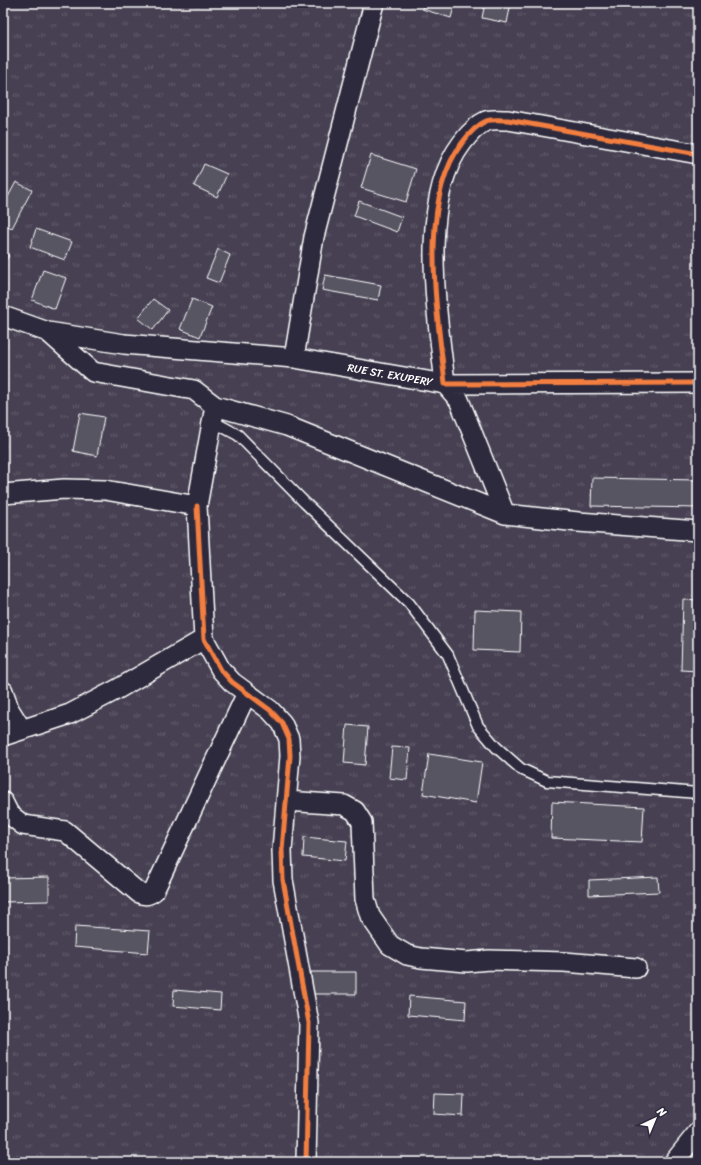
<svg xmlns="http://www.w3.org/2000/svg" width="701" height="1165" font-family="Sriracha,sans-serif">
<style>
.grass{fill:url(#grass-tufts);stroke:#a2a0a8}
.building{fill:#595564;stroke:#fff}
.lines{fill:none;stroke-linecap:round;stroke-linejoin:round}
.service-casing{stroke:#fff;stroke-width:13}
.minor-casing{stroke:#fff;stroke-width:22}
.service{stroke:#2f2a3d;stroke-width:10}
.minor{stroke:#2f2a3d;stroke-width:19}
.cycleway-casing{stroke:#2f2a3d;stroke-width:8}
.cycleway{stroke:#f27e40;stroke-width:5}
.labels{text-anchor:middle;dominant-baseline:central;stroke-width:3;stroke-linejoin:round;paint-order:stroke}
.street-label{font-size:11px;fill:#fff;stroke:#2f2a3d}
</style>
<defs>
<pattern id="grass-tufts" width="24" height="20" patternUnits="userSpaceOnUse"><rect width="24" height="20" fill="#464152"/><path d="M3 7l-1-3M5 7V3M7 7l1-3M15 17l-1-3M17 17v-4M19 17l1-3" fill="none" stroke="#625e6c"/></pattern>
</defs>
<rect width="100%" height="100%" fill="#2f2a3d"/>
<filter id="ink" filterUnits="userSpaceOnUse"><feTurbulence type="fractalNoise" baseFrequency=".025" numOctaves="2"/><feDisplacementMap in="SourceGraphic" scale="8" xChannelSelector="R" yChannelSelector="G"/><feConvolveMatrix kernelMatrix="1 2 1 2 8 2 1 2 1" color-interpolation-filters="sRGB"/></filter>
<g filter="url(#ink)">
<path class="grass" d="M3,3H698V1162H3Z"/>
<path class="building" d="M424,3H455L451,18L422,9Z
M485,3H511L507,23L482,18Z
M371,155L416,169L406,202L361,188Z
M204,164L227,174L217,197L194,186Z
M16,182L32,190L12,228L3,224V206Z
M359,201L402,217L397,232L354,216Z
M36,229L72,242L65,260L30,247Z
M218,249L230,255L219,283L206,278Z
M3,251L9,256L3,263Z
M43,270L66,278L55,309L32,300Z
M325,275L381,285L378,300L322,290Z
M153,299L168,310L153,330L138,318Z
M192,299L212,307L200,337L180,329Z
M80,413L104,417L97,456L73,451Z
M592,478L698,480V508L591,506Z
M683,599L698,600V671L681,670Z
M475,610L521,612L520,652L474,650Z
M347,725L368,727L365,765L344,763Z
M392,747L410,748L407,780L389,778Z
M429,754L482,762L476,803L423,794Z
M552,802L644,807L642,842L551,838Z
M304,837L347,841L345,861L303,857Z
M49,877V901L3,902V878Z
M658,877L659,892L589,895V880Z
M75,926L150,931L148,953L74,947Z
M311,972H356V994H311Z
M174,990L221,994L220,1010L173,1006Z
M409,996L466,1001L465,1020L408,1015Z
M435,1093L464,1094L463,1116L434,1114Z"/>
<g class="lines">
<defs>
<path id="service" d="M212,421L238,435L304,502L409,603L448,655L478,726L496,747L521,769L547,781L698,793"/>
<path id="minor" d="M698,154L508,120C502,120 492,119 486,121C477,125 468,135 462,143C417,202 438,315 445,384L698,383
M3,316L48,332L124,344L294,358L445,384L459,400L505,514
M48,332L93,372L194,390L215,406L287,426L505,514L578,522L698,531
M294,358L314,237L374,3
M3,494L64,489L105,490L197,506L215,406
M197,506L204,639L221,670L232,682L270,710L282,723L289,739L290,756L282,850L283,880L309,1023L306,1162
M3,691L9,709L22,730
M3,736L70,714L116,690L204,639
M287,801L344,805L355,811L362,822L365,899L370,916L390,945L407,955L421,958L467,962L489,960L564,962L636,968
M3,802L9,814L23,825L65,831L139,893C145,896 149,895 154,891L247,693
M674,1162L698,1132"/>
</defs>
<use href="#service" class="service-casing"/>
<use href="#minor" class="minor-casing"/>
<use href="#service" class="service"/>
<use href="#minor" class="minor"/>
<defs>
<path id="cycleway" d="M698,154L508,120C502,120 492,119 486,121C477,125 468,135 462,143C417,202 438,315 445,384L698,383
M197,506L204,639L221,670L232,682L270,710L282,723L289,739L290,756L282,850L283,880L309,1023L306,1162"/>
</defs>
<use href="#cycleway" class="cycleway-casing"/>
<use href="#cycleway" class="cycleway"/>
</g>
</g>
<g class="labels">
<g class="street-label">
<text transform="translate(390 375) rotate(10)">RUE ST. EXUPERY</text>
</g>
</g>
<rect width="701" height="1165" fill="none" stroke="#2f2a3d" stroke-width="16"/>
<rect x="8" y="8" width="685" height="1149" fill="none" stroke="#fff" stroke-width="1.5" filter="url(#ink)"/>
<g transform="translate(655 1119) rotate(44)" stroke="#2f2a3d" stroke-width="3" paint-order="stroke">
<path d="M0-3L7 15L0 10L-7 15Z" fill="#ffffff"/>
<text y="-6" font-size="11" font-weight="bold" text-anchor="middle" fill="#ffffff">N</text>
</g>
</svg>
